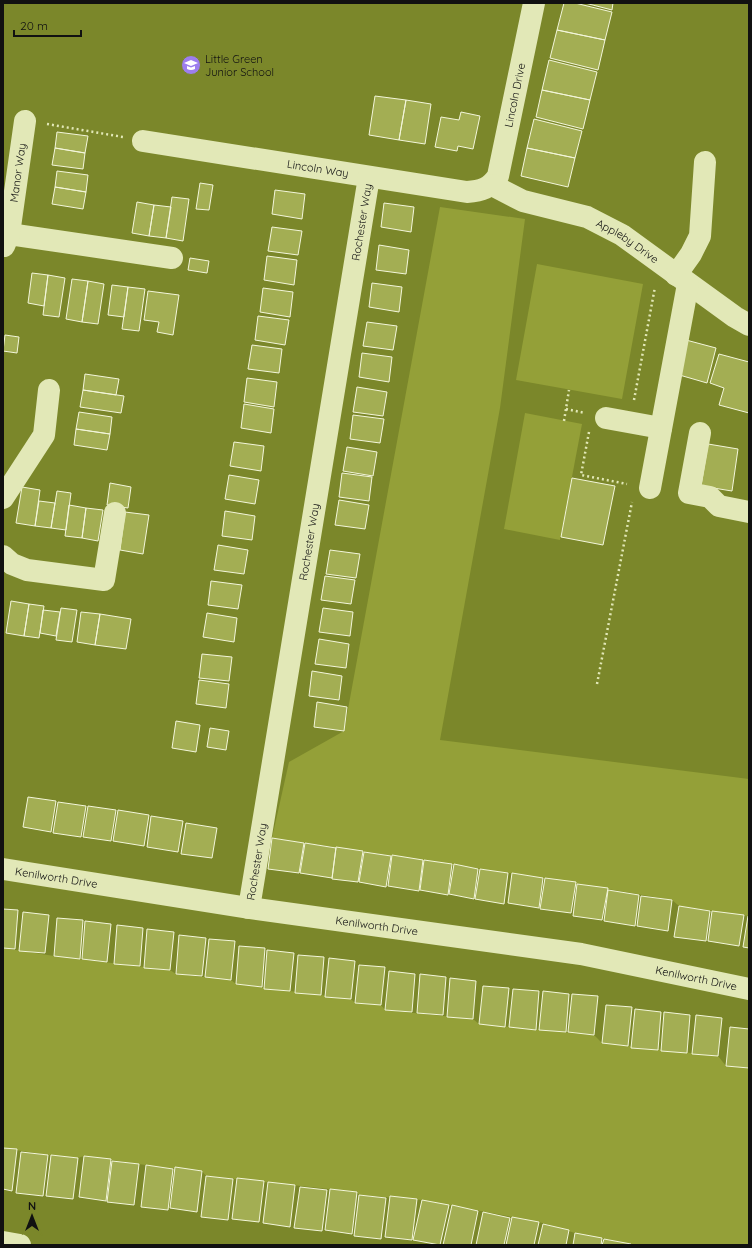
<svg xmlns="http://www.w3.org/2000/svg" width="752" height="1248" font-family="Quicksand,sans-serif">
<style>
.green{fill:#94a038}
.building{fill:#a3ae53;stroke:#f3f6da}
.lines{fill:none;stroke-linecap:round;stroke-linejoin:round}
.path{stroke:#e2e8b7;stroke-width:2.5;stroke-dasharray:2 3;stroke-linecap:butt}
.minor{stroke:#e2e8b7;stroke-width:22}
.labels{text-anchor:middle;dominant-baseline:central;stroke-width:3.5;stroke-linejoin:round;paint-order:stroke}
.poi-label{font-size:11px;fill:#111;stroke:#7b872a;text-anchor:start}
.street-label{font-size:11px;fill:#111;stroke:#7b872a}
</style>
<rect width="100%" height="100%" fill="#7b872a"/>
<path class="green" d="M440,207L525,219L500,408L440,740L749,779V916L679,906L672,900L543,878L272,838L289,762L344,731Z
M537,264L643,284L622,399L516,380Z
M525,413L582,424L560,540L504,529Z
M3,948L54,956L170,970L176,974L231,980L236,984L351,999L355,1003L381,1005L385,1010L473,1019L479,1024L594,1035L602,1043L718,1056L726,1066L749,1068V1245L631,1244L575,1233L539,1222L422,1200L359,1195L357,1192L206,1176L202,1171L175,1167L173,1169L84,1156L78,1158L48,1155L3,1148Z"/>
<path class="building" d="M564,3H575L612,12L605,40L557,30Z
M585,3H613L612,10Z
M557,30L605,40L598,70L550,58Z
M549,60L597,72L590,100L542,90Z
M542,90L590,100L583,129L536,117Z
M375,96L406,100L399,140L369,135Z
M406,100L431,104L425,144L399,140Z
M461,112L480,116L473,149L458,146L457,151L435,147L441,117L459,120Z
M534,119L582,131L575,158L527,148Z
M57,132L88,136L85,153L55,148Z
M55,148L85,153L83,169L52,165Z
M527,148L575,158L568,187L521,176Z
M57,171L88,175L86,192L55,187Z
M200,183L213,185L209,210L196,209Z
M55,187L86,192L83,209L52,204Z
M275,190L305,194L302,219L272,214Z
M172,197L189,199L183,241L166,238Z
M137,202L154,205L149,236L132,233Z
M384,203L414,207L411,232L381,227Z
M154,205L171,207L166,238L149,236Z
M272,227L302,231L298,255L268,251Z
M379,245L409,250L406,274L376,270Z
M267,256L297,260L294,285L264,280Z
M190,258L209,261L207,273L188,270Z
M32,273L48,275L44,306L28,303Z
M48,275L65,278L59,317L43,315Z
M72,279L88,281L82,322L66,319Z
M88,281L104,284L98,324L82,322Z
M372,283L402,287L399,312L369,307Z
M112,285L128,287L124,317L108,315Z
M128,287L145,289L139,331L122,329Z
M263,288L293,292L290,317L260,312Z
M148,291L179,295L173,335L157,332L159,322L144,320Z
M258,316L289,320L285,345L255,340Z
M367,322L397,326L393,350L363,346Z
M5,335L19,337L17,353L3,351Z
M686,340L716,348L707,383L676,374Z
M252,345L282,349L279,373L248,369Z
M362,353L392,357L389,382L359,377Z
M719,354L749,362V413L719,405L724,388L710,383Z
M85,374L119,379L116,395L83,390Z
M247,378L277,382L274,407L244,402Z
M357,387L387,392L383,416L353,412Z
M83,390L124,396L121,413L80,407Z
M244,404L274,409L271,433L241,428Z
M79,412L112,417L110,434L76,429Z
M353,415L384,419L380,443L350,439Z
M76,429L110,434L107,450L74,445Z
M234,442L264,446L261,471L230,466Z
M708,444L738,449L732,491L701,486Z
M347,447L377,452L373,476L343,471Z
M342,473L372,477L369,501L339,497Z
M229,475L259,480L255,504L225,499Z
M572,478L615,486L603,545L561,537Z
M110,483L131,487L128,508L107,505Z
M22,487L40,490L35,526L16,523Z
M57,491L71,493L66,530L51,528Z
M339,500L369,505L365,529L335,525Z
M39,501L55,503L51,528L35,526Z
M69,505L86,508L82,538L65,536Z
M86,508L103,510L98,541L82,538Z
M225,511L255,516L252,540L222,536Z
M125,512L149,515L143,554L120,550Z
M218,545L248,550L244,574L214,570Z
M330,550L360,554L356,578L326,574Z
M325,576L355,580L351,604L321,600Z
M211,581L242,585L238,609L208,605Z
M11,601L29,604L24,636L6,633Z
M29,604L44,606L39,638L24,636Z
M61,608L77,610L72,642L56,640Z
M323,608L353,612L350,636L319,632Z
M43,610L60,612L56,636L40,633Z
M81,612L100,614L95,645L77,642Z
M207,613L237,618L234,642L203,637Z
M100,614L131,619L126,649L95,645Z
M319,639L349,644L346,668L315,664Z
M202,654L232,657L229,681L199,678Z
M312,671L342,676L339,700L309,696Z
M199,680L229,684L226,708L196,704Z
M317,702L347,707L344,731L314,727Z
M176,721L200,725L196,752L172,748Z
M210,728L229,731L226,750L207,747Z
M28,797L56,801L51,832L23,827Z
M58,802L86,806L81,837L53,833Z
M88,806L116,810L111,841L83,837Z
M118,810L149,815L144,846L113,841Z
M151,816L183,821L178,852L147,847Z
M186,823L217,828L212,858L181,854Z
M272,838L304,843L299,873L268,869Z
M305,843L336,848L332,878L300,873Z
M336,847L363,851L358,882L332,879Z
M364,852L391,856L386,887L359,882Z
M392,855L423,860L419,891L388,886Z
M424,860L452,864L448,895L420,890Z
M454,864L478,869L474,899L449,894Z
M480,869L508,873L504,904L475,899Z
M512,873L543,878L539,908L508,903Z
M545,878L576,882L571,913L540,909Z
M577,884L608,888L602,920L573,916Z
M608,890L639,895L635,926L604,921Z
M641,896L672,900L668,931L637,926Z
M679,906L710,911L706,941L674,937Z
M3,909L18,910L15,949L3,948Z
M712,911L744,915L739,946L708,941Z
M23,912L49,915L45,953L19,951Z
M748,916H749V948L743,947Z
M57,918L83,920L80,959L54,956Z
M85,921L111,924L107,962L82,959Z
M117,925L143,928L140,966L114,964Z
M147,929L174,932L170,970L144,968Z
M179,935L206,938L202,976L176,974Z
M209,939L235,941L231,980L205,977Z
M239,946L265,948L262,987L236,984Z
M267,950L294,953L290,991L264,989Z
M298,955L324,957L321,995L295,993Z
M329,958L355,961L351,999L325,997Z
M359,965L385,967L381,1005L355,1003Z
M389,971L415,974L412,1012L385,1010Z
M420,974L446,977L443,1015L417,1013Z
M450,978L476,981L473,1019L447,1017Z
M483,986L509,988L505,1027L479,1024Z
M513,989L539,991L536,1030L509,1027Z
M543,991L569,994L566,1032L539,1030Z
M572,994L598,996L594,1035L568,1032Z
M606,1005L632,1007L628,1046L602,1043Z
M635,1009L661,1012L658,1050L631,1048Z
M664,1012L690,1015L687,1053L661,1051Z
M696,1015L722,1018L718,1056L692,1054Z
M730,1027L749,1029V1068L726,1066Z
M3,1148L17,1149L12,1191L3,1189Z
M21,1152L48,1155L43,1196L16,1193Z
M51,1155L78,1158L73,1199L46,1196Z
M84,1156L111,1159L106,1201L79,1197Z
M112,1161L139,1164L134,1205L107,1202Z
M146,1165L173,1169L168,1210L141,1207Z
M175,1167L202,1171L197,1212L170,1208Z
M206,1176L233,1179L228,1220L201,1217Z
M237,1178L264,1181L259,1222L232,1219Z
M268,1182L295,1185L290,1227L263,1223Z
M300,1187L327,1190L322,1231L294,1228Z
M330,1189L357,1192L352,1234L325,1230Z
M359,1195L386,1198L381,1239L354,1236Z
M390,1196L417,1199L412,1240L385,1237Z
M422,1200L449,1205L440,1245L413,1240Z
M452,1205L478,1211L471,1245H443Z
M483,1212L510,1218L504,1245H476Z
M512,1217L539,1222L534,1245H506Z
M543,1224L569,1230L566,1245H538Z
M575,1233L602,1238L601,1245H573Z
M604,1239L631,1244L630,1245H602Z"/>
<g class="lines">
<path class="path" d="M47,124L123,137
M634,400L655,287
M566,409L585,413
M564,421L569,390
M589,432L581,475L627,484
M597,684L632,502"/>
<g class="minor">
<path id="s1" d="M143,141L467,192C482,191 490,188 498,176L534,3"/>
<path id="s2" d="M492,185L523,201L587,217L622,235L735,317L749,325"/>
<path d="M9,234L172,258"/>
<path id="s3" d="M4,246L9,234L25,121"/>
<path d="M676,275L691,254L700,236L705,162"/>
<path d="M606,418L661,428"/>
<path d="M700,433L689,493L710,497L719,506L749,512"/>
<path d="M650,488L688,284"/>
<path d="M3,498L44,435L49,390"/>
<path d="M3,556L12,564L27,570L104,580L115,513"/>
<path id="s4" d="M3,869L249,908L581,954L749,989"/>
<path id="s5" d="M249,908L369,177"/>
<path d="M3,1242L20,1245"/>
</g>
</g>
<defs>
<symbol id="school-disc" viewBox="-11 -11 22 22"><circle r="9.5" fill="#9d7eee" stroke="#7b872a"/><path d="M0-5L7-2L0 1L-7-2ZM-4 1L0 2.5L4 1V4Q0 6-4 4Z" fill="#fff"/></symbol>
</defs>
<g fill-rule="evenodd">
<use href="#school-disc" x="180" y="54" width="22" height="22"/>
</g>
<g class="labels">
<g class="poi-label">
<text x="205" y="59">Little Green<tspan x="205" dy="13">Junior School</tspan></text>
</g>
<g class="street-label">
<text stroke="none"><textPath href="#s1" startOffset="447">Lincoln Drive</textPath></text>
<text stroke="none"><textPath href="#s1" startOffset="177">Lincoln Way</textPath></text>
<text stroke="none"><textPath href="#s3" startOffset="75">Manor Way</textPath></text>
<text stroke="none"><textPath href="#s5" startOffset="695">Rochester Way</textPath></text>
<text stroke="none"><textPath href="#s2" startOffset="148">Appleby Drive</textPath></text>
<text stroke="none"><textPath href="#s5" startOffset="371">Rochester Way</textPath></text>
<text stroke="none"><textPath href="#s5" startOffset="47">Rochester Way</textPath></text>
<text stroke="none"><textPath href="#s4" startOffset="54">Kenilworth Drive</textPath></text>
<text stroke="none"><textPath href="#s4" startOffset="378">Kenilworth Drive</textPath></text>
<text stroke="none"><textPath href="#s4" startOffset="702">Kenilworth Drive</textPath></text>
</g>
</g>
<rect width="752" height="1248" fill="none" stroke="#111111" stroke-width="8"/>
<g transform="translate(32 1216)" stroke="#7b872a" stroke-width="3" paint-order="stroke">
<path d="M0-3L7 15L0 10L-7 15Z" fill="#111111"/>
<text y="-6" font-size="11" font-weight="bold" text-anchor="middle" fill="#111111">N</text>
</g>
<path d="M14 30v6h67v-6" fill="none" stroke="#111111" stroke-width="2"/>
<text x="20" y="30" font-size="12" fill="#111111" stroke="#7b872a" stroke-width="3" paint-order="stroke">20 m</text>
</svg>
